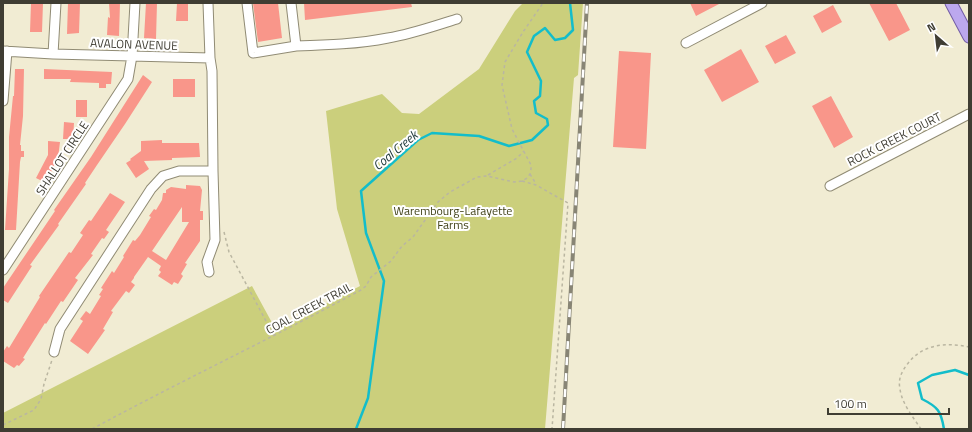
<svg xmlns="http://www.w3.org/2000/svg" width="972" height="432" font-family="'Titillium Web',sans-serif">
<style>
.green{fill:#cbcf7c}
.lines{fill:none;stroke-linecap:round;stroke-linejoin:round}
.stream{stroke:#13bdca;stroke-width:2.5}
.building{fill:#f9968a;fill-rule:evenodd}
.minor-casing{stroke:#908b74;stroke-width:11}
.major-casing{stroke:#735da5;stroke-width:13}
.path{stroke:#bab6a1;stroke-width:1.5;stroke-dasharray:3 3;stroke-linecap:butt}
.minor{stroke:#fff;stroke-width:9}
.major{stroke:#bca8ee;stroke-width:11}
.rail-casing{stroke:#888575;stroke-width:4}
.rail{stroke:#fff;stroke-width:2.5;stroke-dasharray:8;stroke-linecap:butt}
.labels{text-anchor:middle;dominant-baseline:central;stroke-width:4;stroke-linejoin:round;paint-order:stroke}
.street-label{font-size:12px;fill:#3f3d33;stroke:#fff}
.park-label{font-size:12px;fill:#414219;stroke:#fff}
.water-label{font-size:13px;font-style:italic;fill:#20393b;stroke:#fff}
</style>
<rect width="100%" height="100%" fill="#f1ecd3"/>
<path class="green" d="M523,3H583L578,75L574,78L545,429H3V413L252,286L276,330L360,286L337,209L326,111L382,94L402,113L419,114L479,69L515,11Z"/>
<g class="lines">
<path class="stream" d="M356,429L368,398L384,281L366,233L361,191L418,140L432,133L479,136L509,146L532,140L548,125L547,119L536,113L534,101L540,96L541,81L527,52L534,36L545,28L555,40L565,38L573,30L570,3
M944,429C941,411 938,407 922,399L918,383L932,375L955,370L969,375"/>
</g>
<path class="building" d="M31,3H43L42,32H30Z
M68,3H80L79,33L67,34Z
M109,3H120L119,36L107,35L108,17L110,18Z
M146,3H157L156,39L144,38Z
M177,3H188V21H176Z
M253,3H278L282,38L258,42Z
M304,3H411L412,7L305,20Z
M690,3H721L696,16Z
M869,3H896L910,30L889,41Z
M833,5L842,22L822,33L813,16Z
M786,35L796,53L775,64L765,46Z
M741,49L759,82L722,102L704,70Z
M619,51L651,53L646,149L613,147Z
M15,69H24L23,116L20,145H21V151H24V157H21L20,162L16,230H5L9,169V137L13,96H14Z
M44,69L112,72L111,84H106V88H99V83L70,82L71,79H44Z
M143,75L152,82L125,124L97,165L85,183L86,184L58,224L59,225L30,265L32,266L8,303L3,300V288L55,211L54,210L91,157Z
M173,79H195V97H173Z
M831,96L853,137L834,148L812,106Z
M76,100H87V117H76Z
M64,122L74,123L73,139H63Z
M162,140V143H199L200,157L172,158V160L144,161L149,169L136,178L126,163L131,160L130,159L141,151V141Z
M48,141L60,142L58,158L46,183L36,178L48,155Z
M186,185L200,186L202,190L200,211H203V220H200V241L185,263L187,264L181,274L183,276L178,284L174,282L172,285L158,276L161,272L159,270L161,266L148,257L134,277V278L131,282L135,285L129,293L126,291L111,311L113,312L103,329L105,330L88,354L70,341L83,321L80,319L86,311L90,314L101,296L99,295L103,289L101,288L112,271L114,273L124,257L123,256L133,240L135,241L140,235L151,217L149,216L154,209L156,210L162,200L163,193H166V190L171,187L186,189ZM182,207V222H189L166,260L152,251Z
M110,193L125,202L106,230L109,232L104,239L102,238L91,254L93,255L75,278L78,280L63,302L61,301L46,324L45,323L23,358L25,359L19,366L17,365L14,368L3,361V352L7,346L9,348L40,297L39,296L69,252L71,253L83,235L80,233L89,220L91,221Z"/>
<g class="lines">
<defs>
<path id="minor" d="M247,3L253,53L296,46L291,3
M686,43L762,3
M296,46C327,45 358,44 388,38C412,34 434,26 457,19
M3,51L53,54L210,58L208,3
M53,54L56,3
M3,101L7,51
M830,186L969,114
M3,270L128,79L132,56L135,3
M209,272L207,262L215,240L213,171L212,71L210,58
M54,352L60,329L151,189L163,176L179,171H213"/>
<path id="major" d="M951,3L969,37"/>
</defs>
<use href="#minor" class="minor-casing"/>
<use href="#major" class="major-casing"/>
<path class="path" d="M530,174L536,184
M488,175L517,158L524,151
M522,181L536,185L568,203L552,429
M224,232L229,252L274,336
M3,425L34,410L41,399L44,384L52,360
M92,429C181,381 272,338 361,290L366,286L371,277L391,261L402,246L413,237L438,202L450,192L477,177L487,176L514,182L522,181L527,178L530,174L531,169V165L512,129L502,85L505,62L523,32L543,3
M921,429C913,417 902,404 900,389C898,380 901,373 906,366C921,344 945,342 969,347"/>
<use href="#minor" class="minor"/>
<use href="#major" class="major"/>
<defs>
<path id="rail" d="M563,429L587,3"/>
</defs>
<use href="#rail" class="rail-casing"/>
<use href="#rail" class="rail"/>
</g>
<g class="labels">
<g class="street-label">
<text transform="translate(134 44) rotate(2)">AVALON AVENUE</text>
<text transform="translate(894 139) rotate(-27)">ROCK CREEK COURT</text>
<text transform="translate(62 158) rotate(-57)">SHALLOT CIRCLE</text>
<text transform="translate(309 308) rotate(-28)">COAL CREEK TRAIL</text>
</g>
<g class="park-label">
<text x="453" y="210">Warembourg-Lafayette<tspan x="453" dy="14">Farms</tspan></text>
</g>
<g class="water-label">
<text transform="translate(395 150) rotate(-40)">Coal Creek</text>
</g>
</g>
<rect width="972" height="432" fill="none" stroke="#3f3d33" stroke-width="8"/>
<g transform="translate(936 36) rotate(332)" stroke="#ffffff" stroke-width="3" paint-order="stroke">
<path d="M0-3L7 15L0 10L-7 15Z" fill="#3f3d33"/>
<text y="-6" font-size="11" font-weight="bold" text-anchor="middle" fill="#3f3d33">N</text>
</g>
<path d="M828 408v6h121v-6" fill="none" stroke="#3f3d33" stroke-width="2"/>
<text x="834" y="408" font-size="12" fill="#3f3d33" stroke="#ffffff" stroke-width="3" paint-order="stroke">100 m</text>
</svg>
